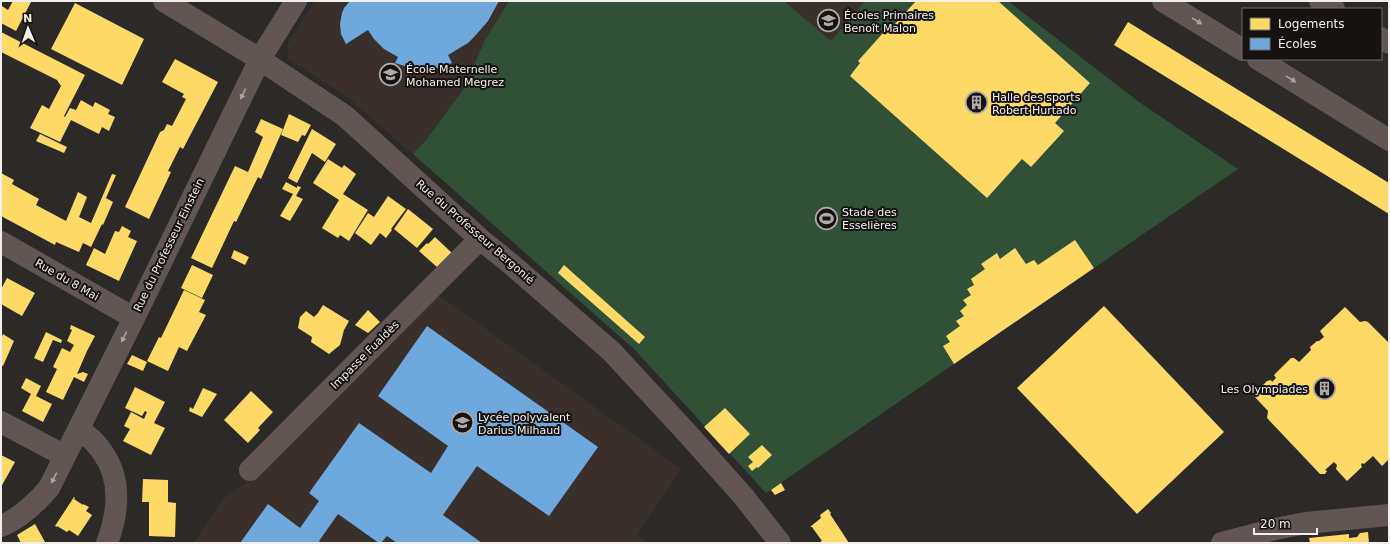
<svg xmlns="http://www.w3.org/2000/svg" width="1390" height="544" font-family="'DejaVu Sans',sans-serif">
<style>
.built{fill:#3a302b}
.pitch{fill:#305137}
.homes{fill:#ffd966}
.schools{fill:#6fa8dc}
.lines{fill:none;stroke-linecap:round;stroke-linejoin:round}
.minor{stroke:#615653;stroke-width:22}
.oneway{fill:#aaa2a0}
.labels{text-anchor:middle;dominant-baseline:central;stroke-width:4;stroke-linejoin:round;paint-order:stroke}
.poi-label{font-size:11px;fill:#f3efed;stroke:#151211;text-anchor:start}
.street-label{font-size:11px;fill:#f3efed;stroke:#151211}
</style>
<rect width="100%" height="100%" fill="#2c2a28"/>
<path class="built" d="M315,1H509L485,40L463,90L426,140L413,154L346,96L288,59L287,45Z
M784,1H865L831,41Z
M437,294L681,469L637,534L649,543H194L223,499L253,478Z"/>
<path class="pitch" d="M509,1H784L831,41L865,1H1008L1139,102L1238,169L766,493L634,349L413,154L426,140L463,90L485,40Z"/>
<path class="homes" d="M13,1L31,2L16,31L1,23L2,6L8,10Z
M916,1H998L1090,83L1055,123L1064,131L1031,167L1022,159L987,198L850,76L860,63L858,61L883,33L885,35Z
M75,3L144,39L122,85L51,49Z
M1128,22L1389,183V214L1114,45Z
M1,32L85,75L64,116L65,117L70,108L76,110L81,100L93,107L95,102L110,110L108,114L115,117L109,131L102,127L99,134L71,120L60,142L30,128L42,105L49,109L61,86L57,80L1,52Z
M175,59L218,82L183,149L180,147L168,171L171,172L149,219L125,207L160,132L164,130L167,124L172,126L186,99L182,97L184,94L162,82Z
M289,114L311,125L305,136L302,135L298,142L281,135Z
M261,119L283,129L261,179L258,177L236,222L234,221L212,268L191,258L235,166L248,172L263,137L255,132Z
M312,129L336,144L325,162L312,153L297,183L288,178Z
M40,134L67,147L64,153L36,141Z
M328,159L342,168L344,165L356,174L343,194L368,210L349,241L340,235L338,238L322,228L339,200L313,183Z
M1,173L14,180L12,184L39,199L36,205L66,221L78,192L87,197L79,217L91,223L112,174L116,175L106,198L113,202L103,225L102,224L91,247L83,243L79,252L56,242L55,245L1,216Z
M286,182L297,188V186L301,187L296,196L303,199L290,221L280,216L293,194L282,189Z
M388,196L406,209L391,229L392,230L386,238L380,233L371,245L355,233L368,213L374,217Z
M408,209L433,229L417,248L394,229Z
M122,226L131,231L128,237L137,241L119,281L86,265L94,248L105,254L115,231L119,232Z
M435,237L452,253L438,268L419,251L427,243L428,244Z
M1075,240L1094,268L954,364L943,346L950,342L946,336L960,326L956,321L964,316L960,311L967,305L963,300L971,295L967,289L974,285L971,279L985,269L981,264L997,253L1000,259L1015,248L1026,264L1034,260L1038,265Z
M234,250L249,257L245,265L231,258Z
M192,265L213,275L202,298L181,288Z
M564,265L645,337L639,344L558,273Z
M7,278L35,293L22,316L1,304V289Z
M184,290L205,300L199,312L206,315L187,351L179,347L168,371L147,361L159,337L161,338Z
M323,305L349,321L344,330L340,345L329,354L311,342L312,337L298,328L300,317L306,311L314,317L318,313Z
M1104,306L1224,432L1137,514L1017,388Z
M1345,307L1360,322L1365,321L1368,322L1389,343V459L1382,466L1373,456L1364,464L1362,463L1361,465L1362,467L1347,481L1336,469L1337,465L1334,462L1325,470L1327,471L1325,474H1320L1267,418L1268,411L1253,395L1267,381L1271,380L1272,382L1276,378L1274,375L1291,358H1294L1299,362L1311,350L1310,347L1317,341H1319L1324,337L1320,331Z
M368,310L380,322L368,333L355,325Z
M71,325L95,336L87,351L77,374L83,372L88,374L84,382L74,377L63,400L46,392L57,369L53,367L62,348L70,352L74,345L67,341L72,330L70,329Z
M46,332L62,340L61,343L53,340L43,362L34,358Z
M3,334L14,341L3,366L1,365V339Z
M132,355L147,362L143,371L127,364Z
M26,378L41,386L36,396L52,404L43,422L22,411L31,394L21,388Z
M135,387L165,402L154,423L165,428L151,455L123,441L130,429L124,426L131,412L144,419L147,412L145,411L142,416L125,408Z
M203,388L217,394L202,417L189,411L190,407L193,409Z
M251,391L273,412L258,428L260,430L248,443L224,420Z
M725,408L750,434L729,454L704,427Z
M762,445L772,455L758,468L757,467L752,471L748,466L753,462L748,457Z
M1,455L15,462L1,487Z
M143,479L168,480V502L176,503L175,537L149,536V502H142Z
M781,483L785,490L775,495L771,490Z
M74,497L75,498L74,499L83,505V504L89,507L86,511L92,515L78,536L69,530L67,532L57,526V527L55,526Z
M828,509L831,513L830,514L849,543H818L822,541L812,527H810L821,518L820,515Z
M35,524L45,542L43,543H21L17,535Z
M1368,532L1369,543H1310L1309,538L1349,534V538L1357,537L1360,533Z"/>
<path class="schools" d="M350,1H499L488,21L475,36L468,43L448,55L452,63L435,69L417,70L395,63L398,57L384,49L374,39L368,30L346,44L341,34L340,24L342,13L344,8Z
M427,326L598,447L549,516L477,466L443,515L482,543H397L387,536L381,543H379L338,514L319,541L321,543H240L268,504L300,528L319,501L309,493L359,423L431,473L448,446L378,396Z"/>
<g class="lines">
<path class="minor" d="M164,1L253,55L345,116L480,239L511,264L611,351L687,433L744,497L780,543
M1163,1L1243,50
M1320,1L1334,9
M1381,38L1389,43
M1258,59L1389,140
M1,242L134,318
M1,422L65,456
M78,430C90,436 96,443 103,453C122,480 118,514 107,543
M250,470L480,239
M1,526C19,519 36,503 49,488L134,318L260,59L296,1
M1222,543L1275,529L1306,523L1389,515"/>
</g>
<defs><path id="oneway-solid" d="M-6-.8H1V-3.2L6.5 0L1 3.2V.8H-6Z"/></defs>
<g class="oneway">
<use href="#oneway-solid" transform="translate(1197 21) rotate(32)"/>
<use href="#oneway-solid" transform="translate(1291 79) rotate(32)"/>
<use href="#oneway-solid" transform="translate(243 94) rotate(116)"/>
<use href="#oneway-solid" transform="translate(124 337) rotate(116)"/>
<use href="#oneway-solid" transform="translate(54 478) rotate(117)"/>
</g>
<defs>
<symbol id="school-ring" viewBox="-11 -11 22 22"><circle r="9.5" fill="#151211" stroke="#adaaa8" stroke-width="1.5"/><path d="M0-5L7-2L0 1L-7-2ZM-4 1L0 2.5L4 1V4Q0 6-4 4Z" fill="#adaaa8"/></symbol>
<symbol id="building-ring" viewBox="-11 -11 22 22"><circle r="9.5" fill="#151211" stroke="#adaaa8" stroke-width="1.5"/><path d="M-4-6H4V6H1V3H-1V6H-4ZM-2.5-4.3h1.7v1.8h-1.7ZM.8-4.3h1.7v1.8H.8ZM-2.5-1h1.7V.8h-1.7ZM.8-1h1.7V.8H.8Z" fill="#adaaa8"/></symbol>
<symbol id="stadium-ring" viewBox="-11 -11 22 22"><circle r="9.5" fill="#151211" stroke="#adaaa8" stroke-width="1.5"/><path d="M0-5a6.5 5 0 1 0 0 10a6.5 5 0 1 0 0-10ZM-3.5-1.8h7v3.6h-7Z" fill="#adaaa8"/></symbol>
</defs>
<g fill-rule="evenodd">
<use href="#school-ring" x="816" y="8" width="25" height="25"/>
<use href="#school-ring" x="378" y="62" width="25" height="25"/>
<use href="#building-ring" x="964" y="90" width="25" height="25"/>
<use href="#stadium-ring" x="814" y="206" width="25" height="25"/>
<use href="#building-ring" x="1312" y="376" width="25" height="25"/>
<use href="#school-ring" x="450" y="410" width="25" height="25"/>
</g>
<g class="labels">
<g class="poi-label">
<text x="844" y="15">Écoles Primaires<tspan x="844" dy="13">Benoît Malon</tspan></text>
<text x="406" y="69">École Maternelle<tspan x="406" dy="13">Mohamed Megrez</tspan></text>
<text x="992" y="97">Halle des sports<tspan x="992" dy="13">Robert Hurtado</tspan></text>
<text x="842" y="212">Stade des<tspan x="842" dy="13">Esselières</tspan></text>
<text x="1308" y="389" text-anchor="end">Les Olympiades</text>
<text x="478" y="417">Lycée polyvalent<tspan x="478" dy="13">Darius Milhaud</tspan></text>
</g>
<g class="street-label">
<text transform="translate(475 232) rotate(41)">Rue du Professeur Bergonié</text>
<text transform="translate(169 245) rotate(-64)">Rue du Professeur Einstein</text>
<text transform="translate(67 280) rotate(30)">Rue du 8 Mai</text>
<text transform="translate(365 355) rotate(-45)">Impasse Fualdès</text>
</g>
</g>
<rect width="1390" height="544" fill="none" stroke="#f3efed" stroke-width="4"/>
<rect x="1242" y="8" width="140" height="52" fill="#151211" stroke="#6e6a69"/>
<rect x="1250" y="18" width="20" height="12" fill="#ffd966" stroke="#6e6a69"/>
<text x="1278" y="28" font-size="12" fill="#f3efed">Logements</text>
<rect x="1250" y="38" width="20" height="12" fill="#6fa8dc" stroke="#6e6a69"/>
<text x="1278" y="48" font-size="12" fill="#f3efed">Écoles</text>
<g transform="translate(28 28) rotate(358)" stroke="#151211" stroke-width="3" paint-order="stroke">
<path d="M0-3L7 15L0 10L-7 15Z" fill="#f3efed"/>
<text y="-6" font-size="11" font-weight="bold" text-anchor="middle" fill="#f3efed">N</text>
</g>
<path d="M1254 528v6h63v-6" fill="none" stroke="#f3efed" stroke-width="2"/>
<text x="1260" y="528" font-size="12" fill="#f3efed" stroke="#151211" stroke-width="3" paint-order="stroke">20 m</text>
</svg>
